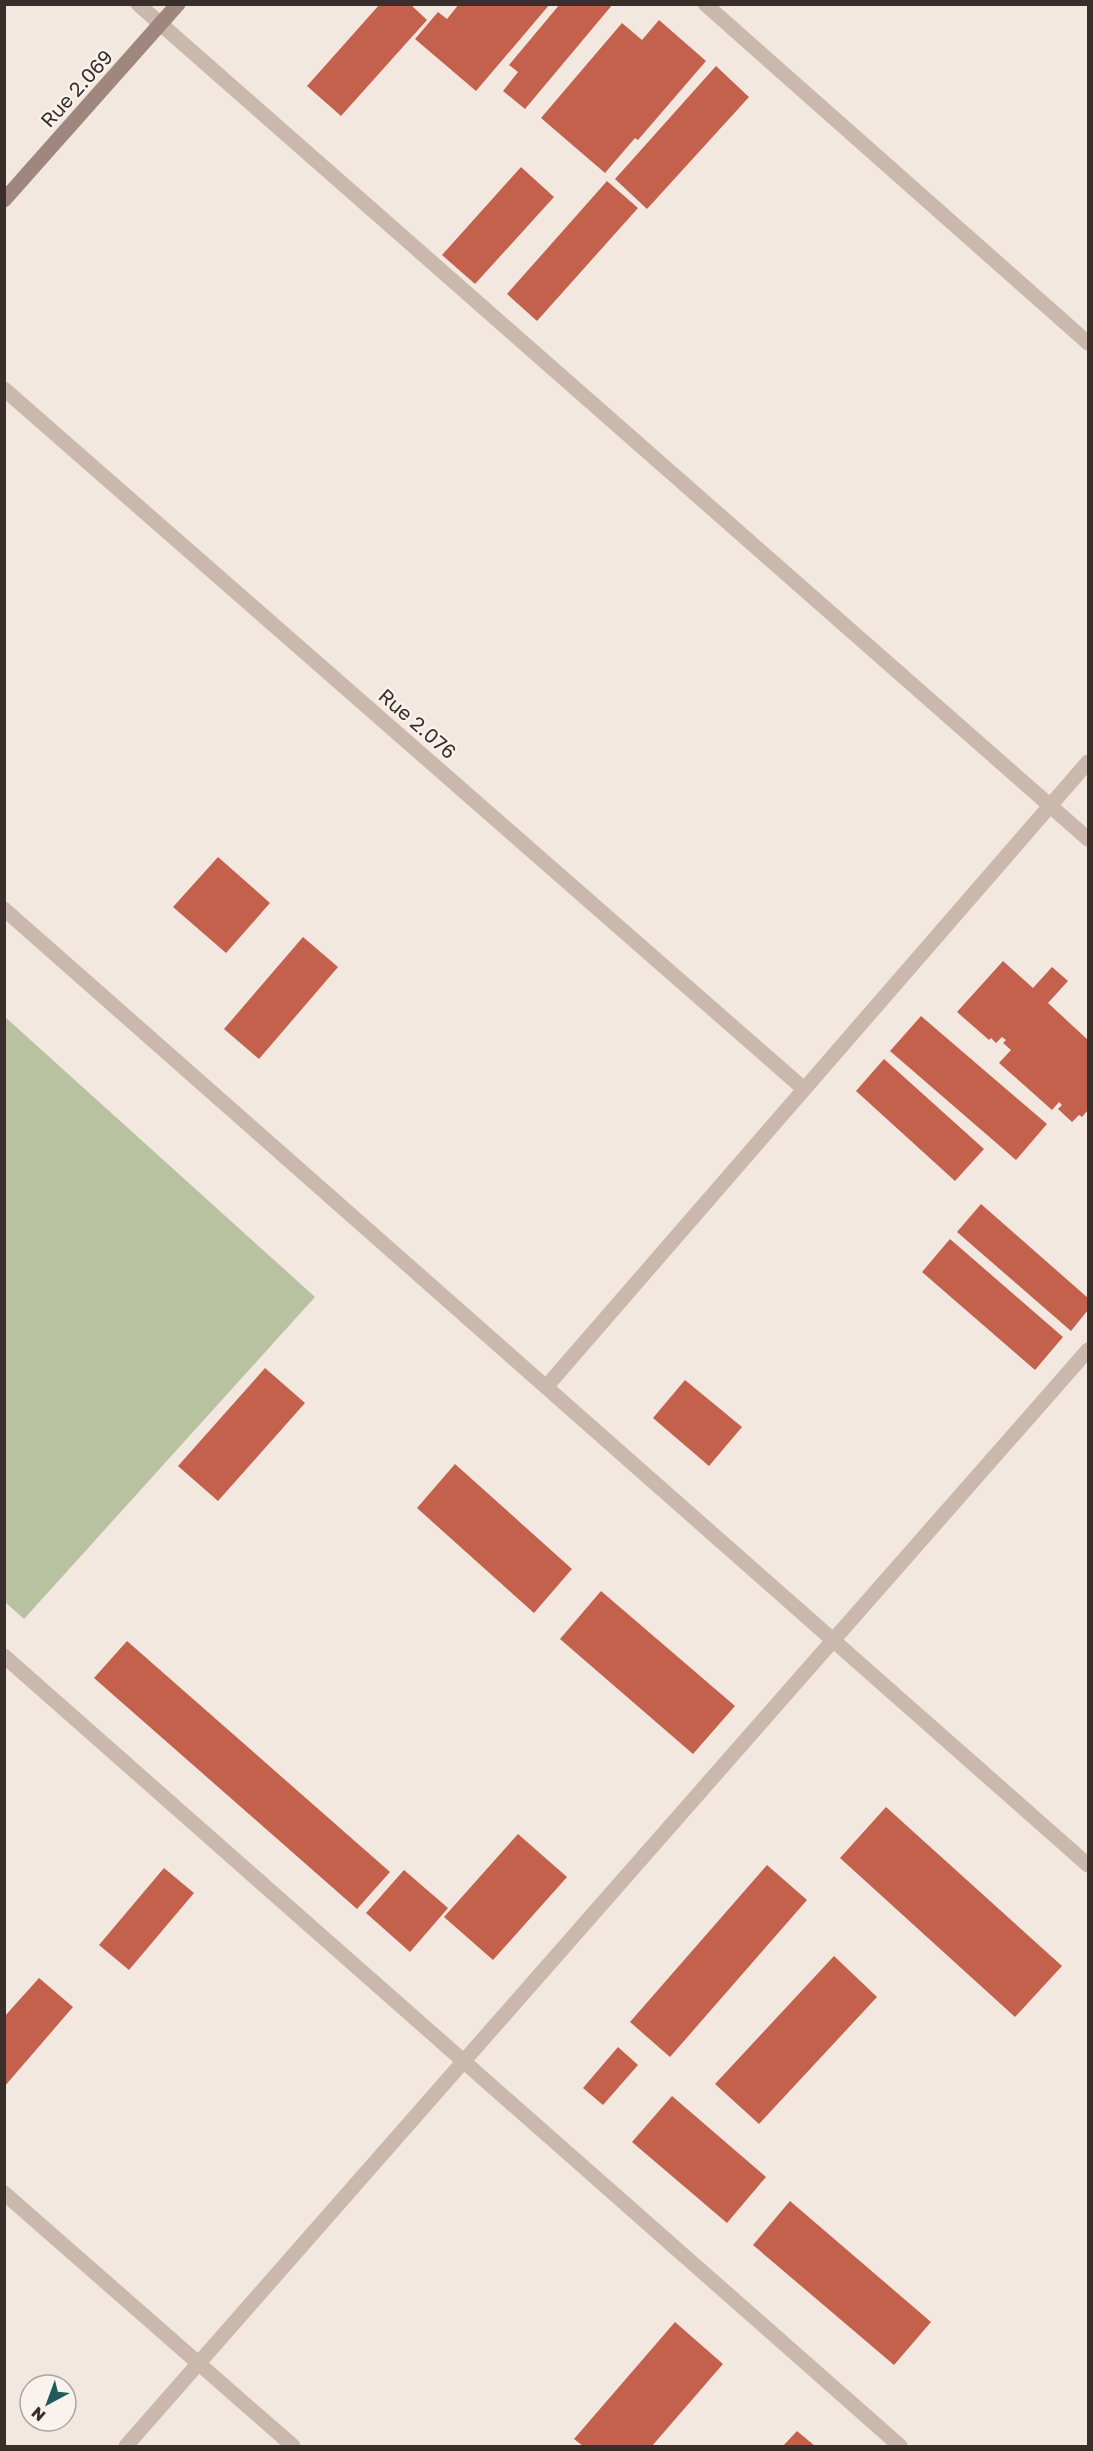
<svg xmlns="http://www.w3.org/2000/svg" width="1093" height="2451" font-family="'Golos Text',sans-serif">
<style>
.green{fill:#b9c2a0}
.building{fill:#c4614d}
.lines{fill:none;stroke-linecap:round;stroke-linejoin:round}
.street{stroke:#cbb8ac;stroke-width:15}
.secondary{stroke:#9f877d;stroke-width:15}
.labels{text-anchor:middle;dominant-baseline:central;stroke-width:4.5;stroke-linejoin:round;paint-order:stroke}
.street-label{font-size:20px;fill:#392e2a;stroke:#faf3ed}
</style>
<rect width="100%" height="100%" fill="#f3e8e0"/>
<path class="green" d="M4,1016L315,1297L24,1619L4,1601Z"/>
<path class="building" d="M380,4H410L427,20L341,116L307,86Z
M459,4H550L476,91L415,39L438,12L447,19Z
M560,4H613L525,109L503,91L518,72L509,65Z
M659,20L706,61L638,140L635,138L605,173L541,118L622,23L642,40Z
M716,66L749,97L647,209L615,179Z
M521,167L554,197L475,284L442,255Z
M607,181L638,208L537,321L507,294Z
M218,857L270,903L226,953L173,907Z
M303,937L338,967L259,1059L224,1029Z
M1003,961L1033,988L1052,967L1068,981L1048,1003L1088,1040V1110L1082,1117L1079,1115L1072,1122L1058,1109L1062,1105L1059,1102L1052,1110L999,1063L1011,1050L1003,1043L1006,1040L1002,1037L996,1043L991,1038L989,1040L957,1012Z
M921,1016L1047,1124L1016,1160L890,1051Z
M884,1059L984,1149L955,1181L856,1091Z
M981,1204L1088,1298V1310L1071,1331L957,1232Z
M950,1239L1063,1337L1035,1370L922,1272Z
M265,1368L305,1403L218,1501L178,1466Z
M685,1380L742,1427L709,1466L653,1418Z
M455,1464L572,1569L534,1613L417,1508Z
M601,1591L735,1706L693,1754L560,1639Z
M127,1641L390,1872L357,1909L94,1678Z
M886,1807L1062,1966L1015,2017L840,1858Z
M518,1834L567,1877L493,1960L444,1917Z
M767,1865L807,1900L670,2057L630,2022Z
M164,1868L194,1893L129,1970L99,1945Z
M404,1870L448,1908L410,1952L366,1913Z
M834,1956L877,1997L759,2124L715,2084Z
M39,1978L73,2007L4,2087V2017Z
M618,2047L638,2065L603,2105L583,2088Z
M672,2096L766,2177L727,2223L632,2142Z
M790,2201L931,2322L894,2365L753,2245Z
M675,2322L723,2364L652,2446H583L574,2439Z
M797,2431L815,2446H783Z"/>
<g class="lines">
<path class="street" d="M138,4L1088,839
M705,4L1088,343
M4,389L804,1089
M4,909L1088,1865
M546,1387L1088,762
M4,1656L900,2446
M4,2193L293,2446
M126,2446L1088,1350"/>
<path class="secondary" d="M4,200L178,4"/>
</g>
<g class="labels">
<g class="street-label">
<text transform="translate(76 88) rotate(-48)">Rue 2.069</text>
<text transform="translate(418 723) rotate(41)">Rue 2.076</text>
</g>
</g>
<rect width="1093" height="2451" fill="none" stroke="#392e2a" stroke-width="12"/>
<g transform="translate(48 2403) rotate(221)"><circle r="28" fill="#faf3ed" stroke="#ada49f" stroke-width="1.5"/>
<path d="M0-4.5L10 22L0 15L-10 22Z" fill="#205a5a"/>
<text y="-9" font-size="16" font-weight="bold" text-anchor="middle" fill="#392e2a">N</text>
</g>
</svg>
